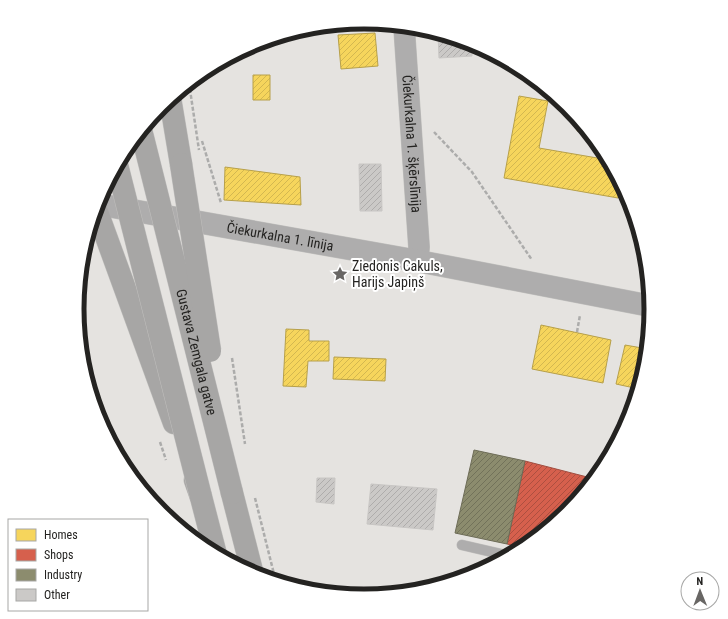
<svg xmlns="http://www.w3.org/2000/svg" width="728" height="619" font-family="'Roboto Condensed',sans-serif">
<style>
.homes{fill:url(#homes-hatch);stroke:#b7a04a}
.shops{fill:url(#shops-hatch);stroke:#a14e40}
.industry{fill:url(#industry-hatch);stroke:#6d6c57}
.building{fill:url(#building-hatch);stroke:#c8c6c4}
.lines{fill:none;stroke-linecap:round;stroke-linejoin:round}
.service-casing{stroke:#c1c0be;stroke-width:11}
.minor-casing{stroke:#c1c0be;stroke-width:22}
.tertiary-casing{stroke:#c1c0be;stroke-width:23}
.primary-casing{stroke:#c1c0be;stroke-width:23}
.path{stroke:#acacab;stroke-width:2.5;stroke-dasharray:4 2;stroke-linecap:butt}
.service{stroke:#aeadad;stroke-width:10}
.minor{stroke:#aeadad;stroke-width:21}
.tertiary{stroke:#aeadad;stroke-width:22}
.primary{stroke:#a7a6a5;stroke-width:22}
.primary-bridge-casing{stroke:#c1c0be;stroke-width:23;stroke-linecap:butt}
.path-bridge{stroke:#acacab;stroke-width:2.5;stroke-dasharray:4 2;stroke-linecap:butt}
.primary-bridge{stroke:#a7a6a5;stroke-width:22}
.labels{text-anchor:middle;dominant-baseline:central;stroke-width:4;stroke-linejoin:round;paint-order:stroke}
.street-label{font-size:14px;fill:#242321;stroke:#fff}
.poi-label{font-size:14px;fill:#242321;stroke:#fff;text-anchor:start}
.rim{fill:none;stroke:#242321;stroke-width:5}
</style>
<defs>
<pattern id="homes-hatch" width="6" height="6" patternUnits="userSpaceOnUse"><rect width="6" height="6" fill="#f6d55c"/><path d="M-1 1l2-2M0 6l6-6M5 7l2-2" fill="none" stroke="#d3b750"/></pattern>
<pattern id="shops-hatch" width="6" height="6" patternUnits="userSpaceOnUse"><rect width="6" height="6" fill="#d6604d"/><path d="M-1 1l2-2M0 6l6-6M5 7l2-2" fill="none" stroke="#ad4f40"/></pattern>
<pattern id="industry-hatch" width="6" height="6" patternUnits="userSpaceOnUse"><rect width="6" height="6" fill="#8c8c6e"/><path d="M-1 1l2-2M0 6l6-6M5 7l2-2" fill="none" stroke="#72725a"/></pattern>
<pattern id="building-hatch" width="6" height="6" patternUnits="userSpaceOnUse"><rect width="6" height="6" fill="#cbc9c7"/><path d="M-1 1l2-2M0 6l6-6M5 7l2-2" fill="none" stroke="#aeacab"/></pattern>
</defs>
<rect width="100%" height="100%" fill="#e5e3e0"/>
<path class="homes" d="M361,22L362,29L322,32L321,26Z
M375,33L378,66L341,69L338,35Z
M253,75H270V100H253Z
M519,96L548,101L539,148L609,160L621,183L618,198L504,178Z
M580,121L590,133L577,131Z
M225,167L300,177L301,205L224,200Z
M541,325L611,340L603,383L532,369Z
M286,329L309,330V341H329V361H308L306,387L283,386Z
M625,345L648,349L646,366L639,389L616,384Z
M334,357L386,359L385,381L333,379Z
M83,370H90L88,384Z"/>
<path class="shops" d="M525,461L595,479L567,513L552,525L545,524L543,532L524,548L507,544Z"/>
<path class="industry" d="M474,450L525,461L507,544L455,533Z"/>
<path class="building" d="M438,33L472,43V56L439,58Z
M359,164H381L382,211H360Z
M317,478H335L334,504L316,502Z
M371,484L437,489L433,530L367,524Z"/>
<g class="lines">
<defs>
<path id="service" d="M462,545L509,556"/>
<g id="minor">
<path id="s1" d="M404,26L419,247L418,261"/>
</g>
<g id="tertiary">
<path id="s2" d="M97,204L418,261L651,306"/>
</g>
<path id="primary" d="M170,98L181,164
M96,209L174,423
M195,480L201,497L216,555
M232,493L253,575"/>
</defs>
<use href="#service" class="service-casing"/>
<use href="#minor" class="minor-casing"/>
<use href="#tertiary" class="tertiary-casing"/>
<use href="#primary" class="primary-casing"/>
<path class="path" d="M434,132L472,172L532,260
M202,141L221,203
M577,332L580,315
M640,348L645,327
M160,442L166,460"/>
<use href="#service" class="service"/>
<use href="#minor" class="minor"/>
<use href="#tertiary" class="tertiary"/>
<use href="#primary" class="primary"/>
<defs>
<g id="primary-bridge">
<path id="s3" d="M141,130L232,493"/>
<path d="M181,164L210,351"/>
<path d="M117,165L201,497"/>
</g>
</defs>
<use href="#primary-bridge" class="primary-bridge-casing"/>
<path class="path-bridge" d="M189,83L199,150
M232,358L245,444
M255,498L276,582"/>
<use href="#primary-bridge" class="primary-bridge"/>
</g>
<defs>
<symbol id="sight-bare" viewBox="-9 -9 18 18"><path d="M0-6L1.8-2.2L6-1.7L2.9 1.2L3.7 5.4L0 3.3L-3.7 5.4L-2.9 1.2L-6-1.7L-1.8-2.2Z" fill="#686664" stroke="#fff" stroke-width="2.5" paint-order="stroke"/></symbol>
</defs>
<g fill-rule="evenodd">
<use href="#sight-bare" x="329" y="263" width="22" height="22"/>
</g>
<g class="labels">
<g class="street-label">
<text stroke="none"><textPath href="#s1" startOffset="118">Čiekurkalna 1. šķērslīnija</textPath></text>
<text stroke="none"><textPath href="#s2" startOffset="186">Čiekurkalna 1. līnija</textPath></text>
<text stroke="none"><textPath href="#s3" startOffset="229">Gustava Zemgala gatve</textPath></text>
</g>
<g class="poi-label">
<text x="352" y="266">Ziedonis Cakuls,<tspan x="352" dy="16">Harijs Japiņš</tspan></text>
</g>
</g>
<path d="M0 0H728V619H0ZM84 309a280 280 0 1 1 560 0a280 280 0 1 1-560 0Z" fill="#fff" fill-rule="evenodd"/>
<path class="rim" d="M84 309a280 280 0 1 1 560 0a280 280 0 1 1-560 0Z"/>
<rect x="8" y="519" width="140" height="92" fill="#ffffff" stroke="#a7a7a6"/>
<rect x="16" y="529" width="20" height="12" fill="#f6d55c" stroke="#a7a7a6"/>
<text x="44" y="539" font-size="12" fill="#242321">Homes</text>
<rect x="16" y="549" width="20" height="12" fill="#d6604d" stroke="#a7a7a6"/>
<text x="44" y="559" font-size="12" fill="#242321">Shops</text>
<rect x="16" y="569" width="20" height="12" fill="#8c8c6e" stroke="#a7a7a6"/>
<text x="44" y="579" font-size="12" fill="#242321">Industry</text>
<rect x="16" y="589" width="20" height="12" fill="#cbc9c7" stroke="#a7a7a6"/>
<text x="44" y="599" font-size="12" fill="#242321">Other</text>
<g transform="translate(700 591) rotate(359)"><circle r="19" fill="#ffffff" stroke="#a7a7a6"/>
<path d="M0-3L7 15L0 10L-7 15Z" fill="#686664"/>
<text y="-6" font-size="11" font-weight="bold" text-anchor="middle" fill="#242321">N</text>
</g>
</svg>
